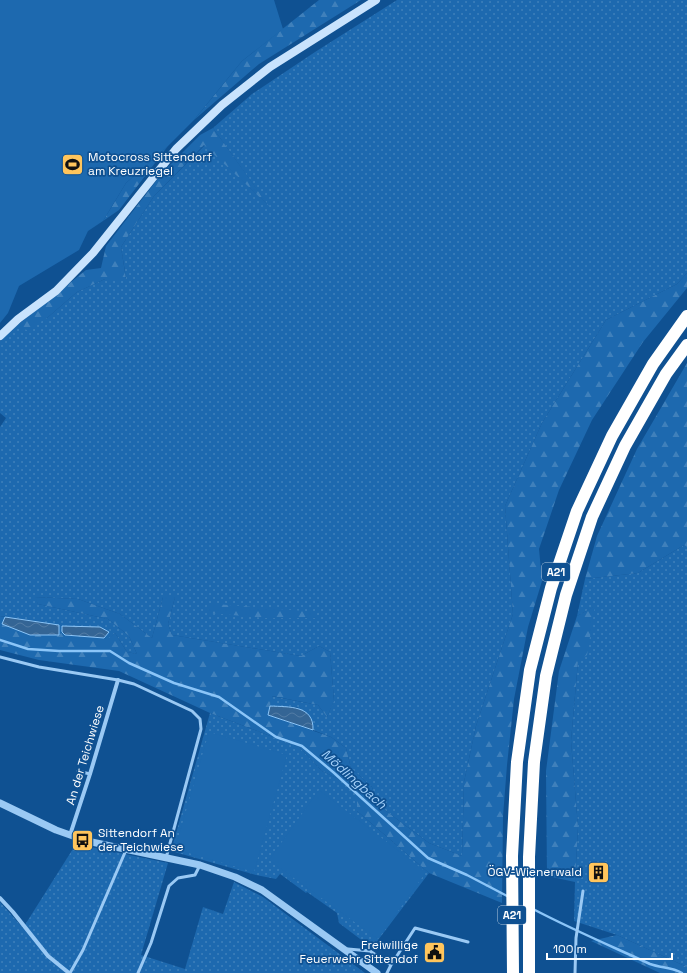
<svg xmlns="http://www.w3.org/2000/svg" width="687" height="973" font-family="'Space Grotesk',sans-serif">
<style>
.grass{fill:url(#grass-dots)}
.forest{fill:url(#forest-firs)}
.garden{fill:#1d69af}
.water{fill:url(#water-waves);stroke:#8bc5f8}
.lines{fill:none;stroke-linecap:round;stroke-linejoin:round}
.stream{stroke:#8bc5f8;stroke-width:2.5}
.service{stroke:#9ac9f4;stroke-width:3}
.minor{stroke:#9ac9f4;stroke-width:4}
.tertiary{stroke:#9ac9f4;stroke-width:7}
.secondary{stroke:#c9e3fd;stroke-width:8}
.motorway{stroke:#fff;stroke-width:12}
.labels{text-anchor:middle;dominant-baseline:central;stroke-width:3.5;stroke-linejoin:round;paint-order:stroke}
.shield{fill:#0f5192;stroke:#b7cbde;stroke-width:1}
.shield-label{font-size:11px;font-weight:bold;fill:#fff}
.poi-label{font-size:12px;fill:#fff;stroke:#0f5192;text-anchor:start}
.street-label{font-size:12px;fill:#fff;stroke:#0f5192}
.water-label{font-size:13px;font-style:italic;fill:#a6d2fb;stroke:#0f5192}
</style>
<defs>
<pattern id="grass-dots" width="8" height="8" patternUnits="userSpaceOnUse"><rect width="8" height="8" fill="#1d69af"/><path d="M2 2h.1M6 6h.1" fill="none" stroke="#3f80bb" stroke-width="1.8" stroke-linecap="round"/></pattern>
<pattern id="forest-firs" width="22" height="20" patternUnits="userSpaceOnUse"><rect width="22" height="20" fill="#1d69af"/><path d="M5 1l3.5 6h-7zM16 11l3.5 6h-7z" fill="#3f80bb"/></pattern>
<pattern id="water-waves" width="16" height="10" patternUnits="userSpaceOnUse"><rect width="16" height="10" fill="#346595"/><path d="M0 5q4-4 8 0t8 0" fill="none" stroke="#527ca5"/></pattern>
</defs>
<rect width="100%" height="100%" fill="#0f5192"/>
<path class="grass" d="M397,0H687V273L677,284L606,320L542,423L505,506L513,614L476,726L464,782L462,856L429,843L378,805L372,787L351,768L346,748L331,737L313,730V722L297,707L270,706L271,696L318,705L327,717L334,700L330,652L319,646L301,656L172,635L168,624L175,597H163L152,638L120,614L78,599L35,597L38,604L108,619L129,636L137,654L127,652L115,633L108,640L104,638L109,632L62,626V632L59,635L43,622L0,616V427L6,418L0,413V341L15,327L47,318L77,292L105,279L126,278L121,247L154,196L205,145L267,204L213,128L252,94L315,52Z
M684,545L687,547V967L617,935L574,921L575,882L578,827L571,741L578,661L594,607L577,616L585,579L638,573Z
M210,713L299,747L322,771L357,788V811L429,873L372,948L339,923L337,913L307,892L306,893L280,874L276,879L256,875L171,851Z
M76,844L168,863L141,955L185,969L203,907L223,914L234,882L263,897L365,973H0V902L23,928Z"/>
<path class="forest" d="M319,0H361L259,64L194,120L242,61Z
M213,128L269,206L204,145L154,196L121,247L126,279H105L77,292L47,318L27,330L15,327L86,270L101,268L106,246L163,172L200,135Z
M168,146L119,210L103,221L126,183Z
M687,273V288L643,342L592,420L559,490L539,549L542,581L528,627L514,699L507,765L503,816L502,903L429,873L357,811V788L322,771L299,747L210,713L119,671L39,660L0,650V616L5,617L2,624L59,635L62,632L65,635L104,638L108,639L115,633L127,652L137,654L129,636L108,619L38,604L34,597L78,599L120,614L152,638L163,597H175L168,624L172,635L301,656L319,646L330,652L334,701L327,717L318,705L272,696L270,706L268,715L331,737L346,748L351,768L372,787L378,805L429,843L462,856L464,782L476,726L513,614L505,506L542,423L606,320L677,284Z
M687,363V547L684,545L638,573L585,579L597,536L637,449Z
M215,604L316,612L315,618H265L211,613L203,608Z
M595,606L587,655L578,661L571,741L578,827L575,882L547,876L546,771L559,671L577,616Z
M617,935L687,967V973H660L591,941Z"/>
<path class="garden" d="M0,0H274L283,29L242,61L194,120L168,146L126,183L103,221L88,231L79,250L19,286L8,313L0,323Z
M209,732L287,755L254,872L175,849Z
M319,790L426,872L378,939L269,860Z"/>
<path class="water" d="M5,617L59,625V635H30L2,624Z
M62,626L100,627L109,632L104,638L65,635L62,632Z
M270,706C289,707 314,705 313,730L268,715Z"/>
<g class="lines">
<path class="stream" d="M0,640L28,649L59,651H110L129,663L174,683L219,697L276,737L302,746L333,772L428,858L467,875L509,897
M533,909C571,929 611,946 650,964C661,968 672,967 682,973"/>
<path class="service" d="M0,657L39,667L118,680L134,684L192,711L200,719L201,729L166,858
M78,771L90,774
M348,949L370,951L391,965L387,973
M391,965L415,928L468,942
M70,973L83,950L126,850
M138,973L151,943L169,886L178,878L195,875L200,865
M575,973L576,938L583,891"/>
<path class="minor" d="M70,835L90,774L118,680
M0,898L13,912L48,956L69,973"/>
<path class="tertiary" d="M0,803L56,830L87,841L200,865L235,877L262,890L377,973"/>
<path class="secondary" d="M0,336L18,319L56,291L93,253L152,179L176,149L222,105L270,67L376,0"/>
<path class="motorway" d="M513,973L512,856L517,762L530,670L551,588L577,511L612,436L653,364L687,316
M529,973V857L534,762L546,676L566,595L592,517L625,446L666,374L687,345"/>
</g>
<defs>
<symbol id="stadium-square" viewBox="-11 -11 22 22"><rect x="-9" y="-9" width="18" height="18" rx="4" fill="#ffc55c" stroke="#0f5192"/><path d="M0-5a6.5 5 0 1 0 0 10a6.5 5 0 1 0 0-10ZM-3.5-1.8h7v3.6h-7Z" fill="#111"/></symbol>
<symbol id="bus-square" viewBox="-11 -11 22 22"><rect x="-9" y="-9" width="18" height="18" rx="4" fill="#ffc55c" stroke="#0f5192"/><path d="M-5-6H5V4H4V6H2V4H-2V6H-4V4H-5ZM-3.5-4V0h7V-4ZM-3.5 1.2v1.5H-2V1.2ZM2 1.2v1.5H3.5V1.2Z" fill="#111"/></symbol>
<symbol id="building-square" viewBox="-11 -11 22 22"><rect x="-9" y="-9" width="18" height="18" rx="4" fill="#ffc55c" stroke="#0f5192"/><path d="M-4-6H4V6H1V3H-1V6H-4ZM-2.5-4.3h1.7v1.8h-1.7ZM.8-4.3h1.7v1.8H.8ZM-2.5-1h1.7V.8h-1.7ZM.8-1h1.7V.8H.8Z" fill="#111"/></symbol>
<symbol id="civic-square" viewBox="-11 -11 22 22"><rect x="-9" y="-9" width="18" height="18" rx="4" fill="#ffc55c" stroke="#0f5192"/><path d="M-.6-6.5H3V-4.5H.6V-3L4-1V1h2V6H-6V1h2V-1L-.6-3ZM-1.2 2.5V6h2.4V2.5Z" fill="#111"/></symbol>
</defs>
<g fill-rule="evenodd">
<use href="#stadium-square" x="60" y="152" width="25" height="25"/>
<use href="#bus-square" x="70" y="828" width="25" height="25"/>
<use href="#building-square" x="586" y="860" width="25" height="25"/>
<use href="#civic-square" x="422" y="940" width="25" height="25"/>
</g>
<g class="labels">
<g class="shield">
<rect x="542" y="563" width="28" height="18" rx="3"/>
<rect x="498" y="906" width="28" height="18" rx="3"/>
</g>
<g class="shield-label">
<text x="556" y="572">A21</text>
<text x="512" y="915">A21</text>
</g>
<g class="poi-label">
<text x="88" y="157">Motocross Sittendorf<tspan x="88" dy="14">am Kreuzriegel</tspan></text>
<text x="98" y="833">Sittendorf An<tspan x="98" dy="14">der Teichwiese</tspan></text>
<text x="582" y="872" text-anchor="end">ÖGV-Wienerwald</text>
<text x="418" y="945" text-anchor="end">Freiwillige<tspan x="418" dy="14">Feuerwehr Sittendof</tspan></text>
</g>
<g class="street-label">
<text transform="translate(85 755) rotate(-73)">An der Teichwiese</text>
</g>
<g class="water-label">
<text transform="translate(354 779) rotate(42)">Mödlingbach</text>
</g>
</g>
<path d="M547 953v6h125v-6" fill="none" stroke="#ffffff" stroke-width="2"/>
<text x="553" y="953" font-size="12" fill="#ffffff" stroke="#0f5192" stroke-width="3" paint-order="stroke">100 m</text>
</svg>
